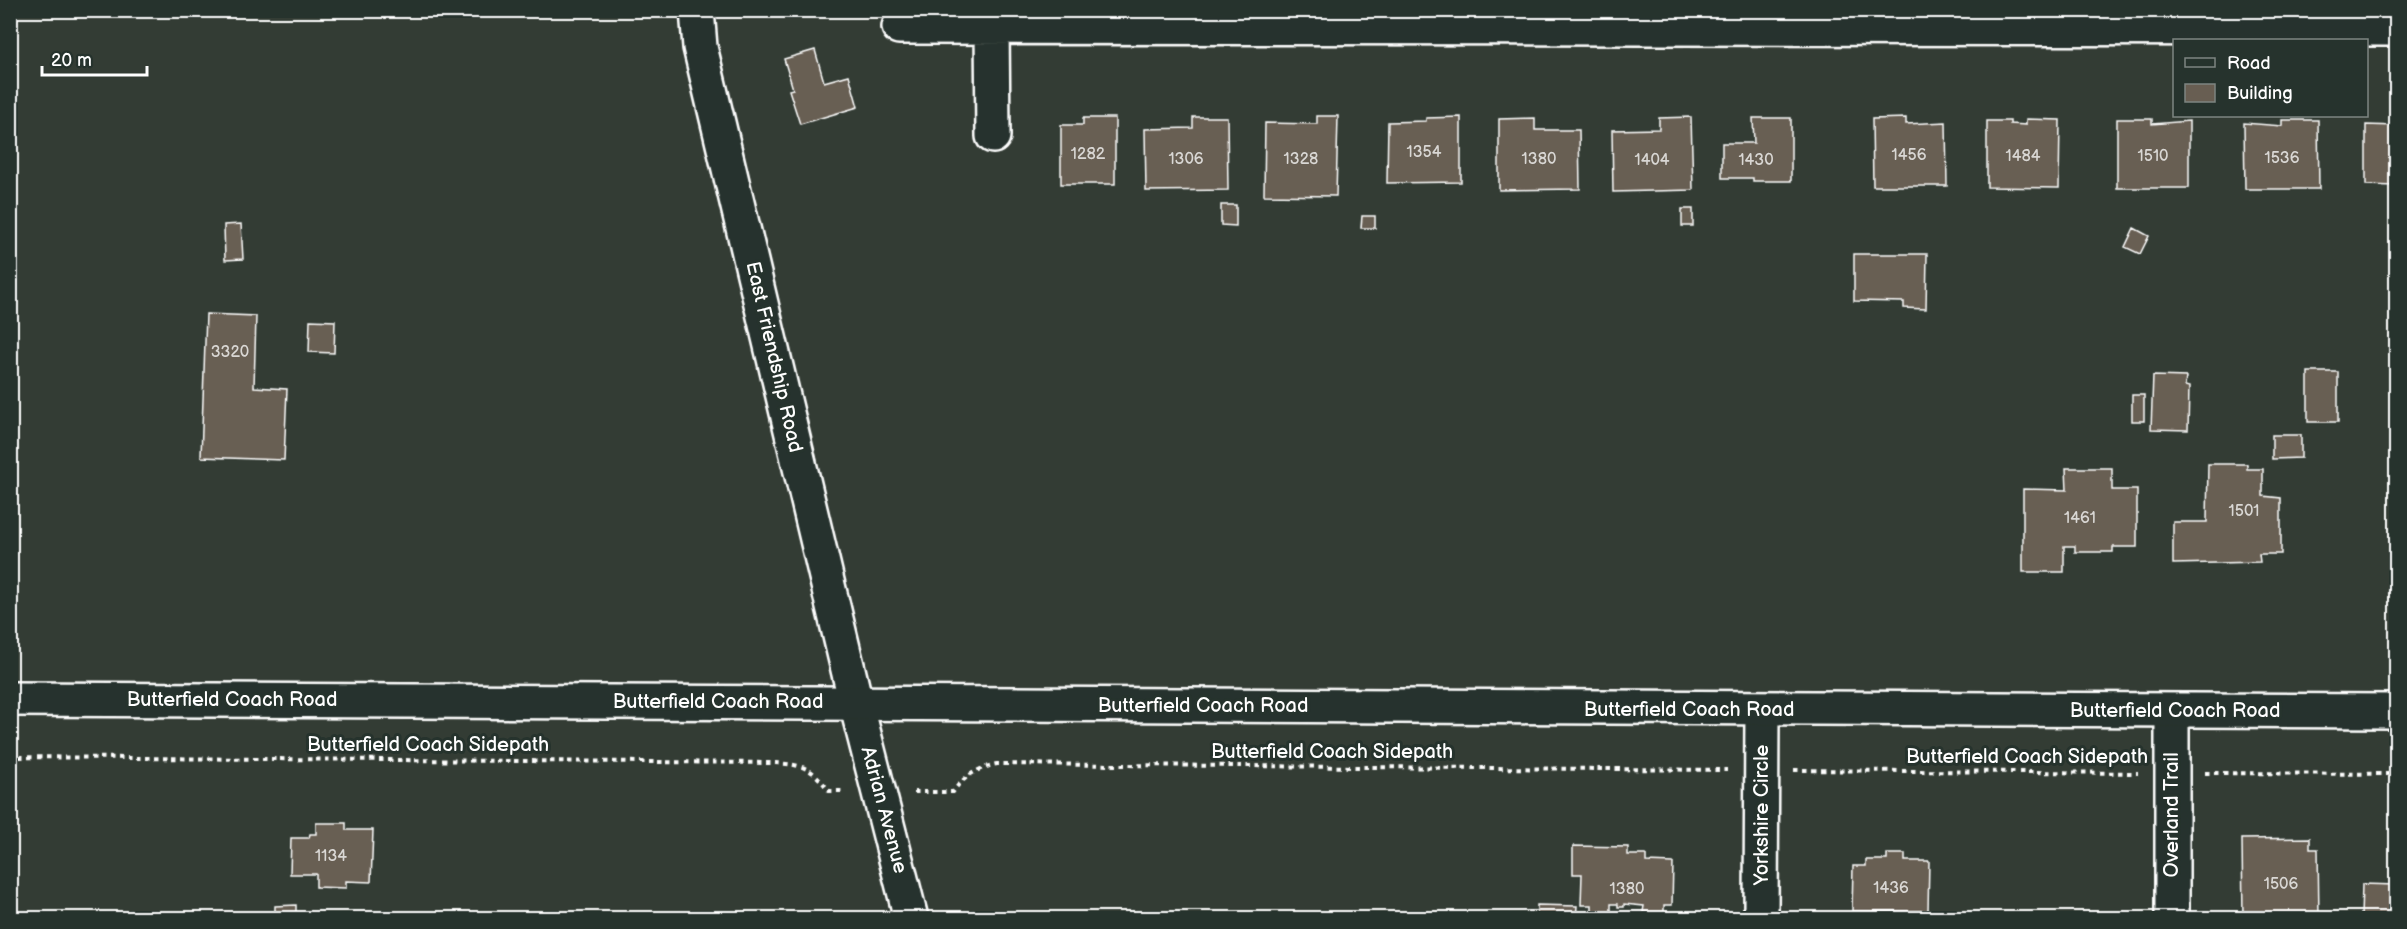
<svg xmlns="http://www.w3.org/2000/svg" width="2407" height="929" font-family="'Balsamiq Sans',sans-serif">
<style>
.building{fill:#685e52;stroke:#fff;stroke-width:1.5}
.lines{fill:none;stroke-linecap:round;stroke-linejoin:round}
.street-casing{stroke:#fff;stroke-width:38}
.secondary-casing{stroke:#fff;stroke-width:38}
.path{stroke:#fff;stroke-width:4;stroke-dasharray:4.5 4.5;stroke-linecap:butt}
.street{stroke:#26332d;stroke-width:33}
.secondary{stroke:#26332d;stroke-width:33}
.labels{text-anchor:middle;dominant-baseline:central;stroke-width:6;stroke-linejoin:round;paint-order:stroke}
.number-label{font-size:16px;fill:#d9d7d4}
.street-label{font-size:20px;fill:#fff;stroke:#26332d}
</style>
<rect width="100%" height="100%" fill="#333c34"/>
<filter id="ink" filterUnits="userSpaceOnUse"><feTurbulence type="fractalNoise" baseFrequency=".0167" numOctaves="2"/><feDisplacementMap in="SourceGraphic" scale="12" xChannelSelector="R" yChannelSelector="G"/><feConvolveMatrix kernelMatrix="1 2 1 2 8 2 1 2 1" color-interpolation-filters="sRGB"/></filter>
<g filter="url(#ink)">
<path class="building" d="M815,50L824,82L849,75L858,107L800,124L789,90L793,89L784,59Z
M1317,116H1338L1336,196L1264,195L1265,123L1317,124Z
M1193,117H1227L1228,190L1146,191L1145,129L1193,128Z
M1461,117V182L1387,183L1388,122L1426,121V118Z
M1691,117L1693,190L1613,192L1612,130L1659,129V118Z
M1083,118H1115V184H1061V125H1083Z
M1535,118V130H1579L1580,189L1499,190V119Z
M1753,118H1791V181H1753V178H1722V143H1754Z
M1906,118V124L1946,122L1947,186H1873L1872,119Z
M2026,119L2060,120L2059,188L1987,187V121H2010V124L2026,125Z
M2117,119H2152V124L2189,121V188H2117Z
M2282,120H2318L2319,189H2245L2244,123L2282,126Z
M2366,125L2396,126V186L2366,185Z
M1221,205H1236V226L1221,225Z
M1682,209H1693V226H1682Z
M1362,216H1375V228H1361Z
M241,224L243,259L225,260L224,225Z
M2134,228L2149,236L2140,254L2125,247Z
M1854,254H1927L1926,309L1904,308V302L1854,301Z
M206,314L256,316L254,387L287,389L284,460L201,457Z
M310,320L335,321L334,353L309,352Z
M2308,372H2338V422H2308Z
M2153,376L2186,377L2185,386L2189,387L2188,430L2151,429Z
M2132,395H2144V421H2132Z
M2272,435H2301V458L2272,459Z
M2208,464H2247V469H2263V496L2281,498V554H2259L2260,562L2173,564V522H2207Z
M2066,468H2112V490H2137V547H2113V552H2075V546H2064V572H2023V489L2067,490Z
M316,823H346V830H373L371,882L346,881V888L316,887V874H290L291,838H309L310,834H316Z
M2310,838V849H2318L2319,918H2243L2242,839Z
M1573,846L1628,847V855H1646V862L1673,863L1672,905H1664V912H1643L1644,906L1624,904V907H1618V904H1611V918H1592V905H1581L1582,874H1573Z
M1887,854H1905V861H1929L1928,911H1852L1853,866H1866V860H1887Z
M2362,884L2396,885V918H2361Z
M296,905V918H275V906Z
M1537,905L1577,906L1576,918H1537Z"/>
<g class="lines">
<defs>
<path id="street" d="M697,10L700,47L856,703L911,918
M899,27L2396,29
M992,27L993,136
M1761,918L1762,711
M2172,918V711"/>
<path id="secondary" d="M10,699C806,702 1601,710 2396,711"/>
</defs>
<use href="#street" class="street-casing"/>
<use href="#secondary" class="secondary-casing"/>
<path class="path" d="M10,757L775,763C803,765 812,767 829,791H843
M1794,770L2138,773
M2205,773L2396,774
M914,792H953C964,776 978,768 997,764L1727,770"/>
<use href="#street" class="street"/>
<use href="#secondary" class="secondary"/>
</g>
</g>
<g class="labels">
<g class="number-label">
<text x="1424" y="152">1354</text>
<text x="1088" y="154">1282</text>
<text x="1909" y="155">1456</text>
<text x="2023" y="156">1484</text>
<text x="2153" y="156">1510</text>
<text x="2282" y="158">1536</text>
<text x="1186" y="159">1306</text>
<text x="1301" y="159">1328</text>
<text x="1539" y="159">1380</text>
<text x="1652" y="160">1404</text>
<text x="1756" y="160">1430</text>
<text x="230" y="352">3320</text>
<text x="2244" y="511">1501</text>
<text x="2080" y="518">1461</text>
<text x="331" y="856">1134</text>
<text x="2281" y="884">1506</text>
<text x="1891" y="888">1436</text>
<text x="1627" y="889">1380</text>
</g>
<g class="street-label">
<text transform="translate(774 357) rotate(77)">East Friendship Road</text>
<text x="232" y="700">Butterfield Coach Road</text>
<text x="718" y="702">Butterfield Coach Road</text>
<text x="1203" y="706">Butterfield Coach Road</text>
<text x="1689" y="710">Butterfield Coach Road</text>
<text x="2175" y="711">Butterfield Coach Road</text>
<text x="428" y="745">Butterfield Coach Sidepath</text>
<text x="1332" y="752">Butterfield Coach Sidepath</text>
<text x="2027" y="757">Butterfield Coach Sidepath</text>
<text transform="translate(884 810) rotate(75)">Adrian Avenue</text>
<text transform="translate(1762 815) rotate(-90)">Yorkshire Circle</text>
<text transform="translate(2172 815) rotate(-90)">Overland Trail</text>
</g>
</g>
<rect width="2407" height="929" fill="none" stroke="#26332d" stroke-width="36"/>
<rect x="18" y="18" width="2371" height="893" fill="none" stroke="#fff" stroke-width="2" filter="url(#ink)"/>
<rect x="2173" y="39" width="195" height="78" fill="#26332d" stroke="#7d8581" stroke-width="1.5"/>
<rect x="2185" y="58" width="30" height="9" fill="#26332d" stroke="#7d8581" stroke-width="1.5"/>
<text x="2227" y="69" font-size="18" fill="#ffffff">Road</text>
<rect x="2185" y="84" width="30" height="18" fill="#685e52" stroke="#7d8581" stroke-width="1.5"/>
<text x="2227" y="99" font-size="18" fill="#ffffff">Building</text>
<path d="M42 66v9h105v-9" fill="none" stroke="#ffffff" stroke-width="3"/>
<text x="51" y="66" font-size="18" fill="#ffffff" stroke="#26332d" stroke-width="4.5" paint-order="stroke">20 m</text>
</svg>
